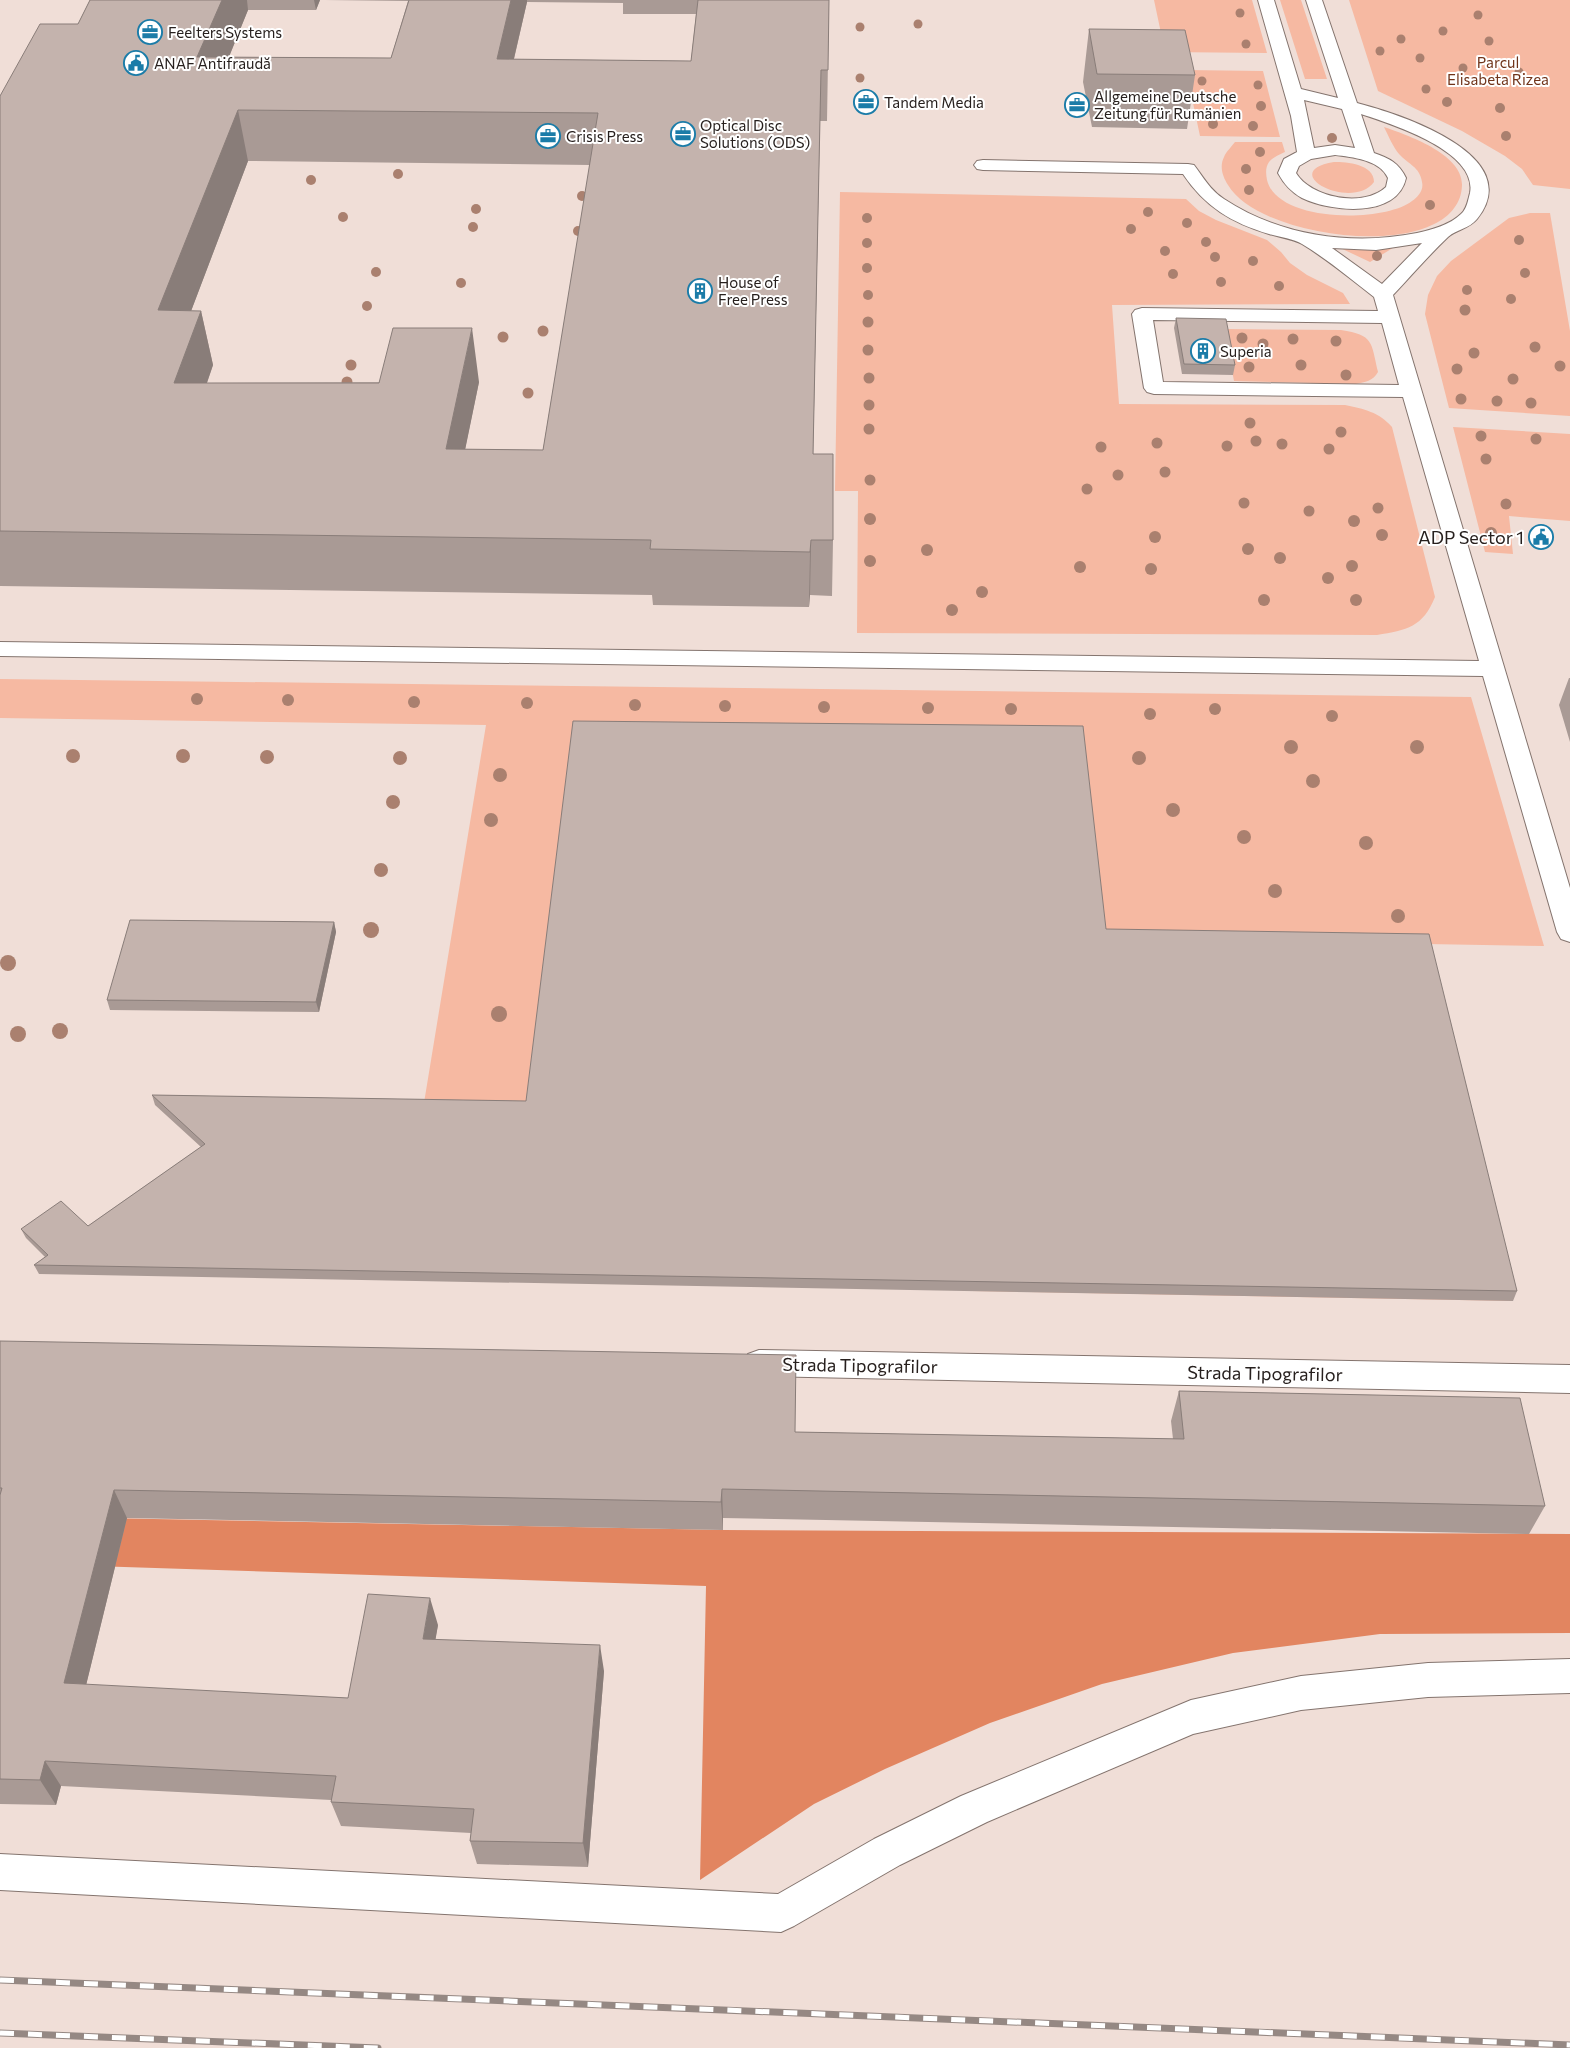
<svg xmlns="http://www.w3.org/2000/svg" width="1570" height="2048" font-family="Commissioner,sans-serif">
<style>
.green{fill:#f6b9a2}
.forest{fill:#e28560}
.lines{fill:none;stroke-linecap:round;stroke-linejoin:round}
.minor-casing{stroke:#84746e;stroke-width:2}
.minor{fill:#fff;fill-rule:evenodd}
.rail-casing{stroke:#958883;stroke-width:7}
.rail{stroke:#fff;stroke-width:5;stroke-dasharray:14;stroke-linecap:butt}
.tree{fill:#aa806f}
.wall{fill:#a99a95;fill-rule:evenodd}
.shaded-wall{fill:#897d79}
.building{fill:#c4b3ad;stroke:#897d79;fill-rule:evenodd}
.labels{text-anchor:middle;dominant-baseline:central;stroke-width:4;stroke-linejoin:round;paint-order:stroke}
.far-poi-label{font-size:15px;fill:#27201e;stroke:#fff;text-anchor:start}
.far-park-label{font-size:15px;fill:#70341a;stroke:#fff}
.poi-label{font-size:18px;fill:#27201e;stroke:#fff;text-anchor:end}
.street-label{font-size:18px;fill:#27201e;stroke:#fff}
</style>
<rect width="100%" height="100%" fill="#f0ded7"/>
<path class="green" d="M1154,0H1252L1267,53L1165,52Z
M1280,0H1301L1327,79H1305Z
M1349,0H1570V189L1533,185L1522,169L1505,156L1462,131L1378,91Z
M1186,70L1263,71L1280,137L1200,136Z
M1384,127C1407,135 1463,154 1462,185C1460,264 1261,242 1228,185C1223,177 1219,167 1224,157C1226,152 1232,146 1235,142H1282L1285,152C1280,154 1272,158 1269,162C1265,168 1266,174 1267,180C1277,223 1384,223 1412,201C1418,197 1424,190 1422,182C1420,167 1408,164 1399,154C1393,147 1388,135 1384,127Z
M1334,162C1347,162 1374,164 1374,182C1352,212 1275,172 1334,162Z
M840,192L1186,199L1199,211L1216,220L1267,240L1281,252L1290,263L1307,275L1343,293L1350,304L1112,305L1119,404L1345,405C1364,409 1379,412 1392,427L1435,597C1423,627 1407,630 1377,635L857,633L858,491H835Z
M1530,213H1550L1570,331V416L1449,408L1425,314L1428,295L1437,276L1451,261L1509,218Z
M1334,245L1396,246L1370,262Z
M1224,329L1341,330C1374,335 1371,342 1378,372C1373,381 1365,382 1356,384L1234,381Z
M1453,427L1570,434V521L1509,516L1513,554L1485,552Z
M0,679L1471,697L1544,946L1426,944L1513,1301L971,1291L527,1111L423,1109L486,725L0,718Z"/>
<path class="forest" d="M0,1516L723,1530L1570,1534V1633L1380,1634L1233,1653L1102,1684L990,1723L885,1769L814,1804L700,1880L706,1586L0,1563Z"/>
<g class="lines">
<defs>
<path id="minor" d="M1258,0H1274L1301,89L1338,98L1306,0H1322L1357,103C1399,114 1528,155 1477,219C1469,229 1457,229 1448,237C1429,255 1411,276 1393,295L1570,888V942L1561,939L1557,932L1483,676L0,656V642L1479,661L1403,397L1154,394L1147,392L1144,388L1132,314L1135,310L1142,308L1378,311L1374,297C1351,279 1327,259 1302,244C1294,239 1279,237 1269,234C1232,223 1205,207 1183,174L983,170L977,169L974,165L977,161L983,160L1188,164L1194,165C1203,177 1211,191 1224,199C1280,236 1352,246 1417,233C1431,230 1450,225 1461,214C1467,209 1468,200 1470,193C1478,151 1391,124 1361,114L1374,153C1389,158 1399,163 1406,178C1397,219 1331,212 1302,198C1291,192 1284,184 1278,173L1284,159L1297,152L1291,116ZM1304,100L1342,109L1355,148L1335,145L1314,148ZM1335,155C1352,157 1380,160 1388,178L1386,187C1364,208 1311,198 1296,173L1299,166L1311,159ZM1422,243L1382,284L1332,248L1376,250ZM1153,320L1382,323L1399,385L1163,382Z
M759,1350L1570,1365V1393L759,1376L748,1372L743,1363L748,1354Z
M1570,1659V1693L1428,1697L1301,1710L1193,1734L987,1822L900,1865L794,1926L781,1932L0,1890V1854L778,1894L874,1839L961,1796L1191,1700L1301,1676L1428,1663Z"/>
</defs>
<use href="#minor" class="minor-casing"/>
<use href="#minor" class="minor"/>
<defs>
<path id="rail" d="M0,1980L1570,2045
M0,2033L378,2048"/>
</defs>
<use href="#rail" class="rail-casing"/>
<use href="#rail" class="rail"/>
</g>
<g class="tree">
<circle cx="1240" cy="13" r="4.5"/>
<circle cx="1478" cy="15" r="4.5"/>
<circle cx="918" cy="24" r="4.5"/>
<circle cx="860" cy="27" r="4.5"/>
<circle cx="1443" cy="31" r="4.5"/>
<circle cx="1401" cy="39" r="4.5"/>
<circle cx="1489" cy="41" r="4.5"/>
<circle cx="1246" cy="44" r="4.5"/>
<circle cx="1380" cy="51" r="4.5"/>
<circle cx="1420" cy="58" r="4.5"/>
<circle cx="1463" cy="68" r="4.5"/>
<circle cx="1519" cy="72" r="4.5"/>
<circle cx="860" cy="78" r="4.5"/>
<circle cx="1202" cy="81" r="4.5"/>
<circle cx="1258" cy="85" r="4.5"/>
<circle cx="1426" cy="89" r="4.5"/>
<circle cx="1205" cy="98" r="4.5"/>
<circle cx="1447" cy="102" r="5"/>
<circle cx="1261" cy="106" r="5"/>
<circle cx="1500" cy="108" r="5"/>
<circle cx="1213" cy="124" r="5"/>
<circle cx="1253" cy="126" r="5"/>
<circle cx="1506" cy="136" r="5"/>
<circle cx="1332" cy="138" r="5"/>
<circle cx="1260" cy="152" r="5"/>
<circle cx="1246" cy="169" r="5"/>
<circle cx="398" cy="174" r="5"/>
<circle cx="311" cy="180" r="5"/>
<circle cx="1249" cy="190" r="5"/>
<circle cx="582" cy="196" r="5"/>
<circle cx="1430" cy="205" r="5"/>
<circle cx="476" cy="209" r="5"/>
<circle cx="1148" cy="212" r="5"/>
<circle cx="343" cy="217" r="5"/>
<circle cx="867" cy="218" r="5"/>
<circle cx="1187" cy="223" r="5"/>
<circle cx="473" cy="227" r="5"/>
<circle cx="1131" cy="229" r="5"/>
<circle cx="578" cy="231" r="5"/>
<circle cx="1519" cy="240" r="5"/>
<circle cx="1206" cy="242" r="5"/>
<circle cx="867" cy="243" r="5"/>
<circle cx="1165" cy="251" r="5"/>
<circle cx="1377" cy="256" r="5"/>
<circle cx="1215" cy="257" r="5"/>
<circle cx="1253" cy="261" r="5"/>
<circle cx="867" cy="268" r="5"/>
<circle cx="376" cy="272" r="5"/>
<circle cx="1525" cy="273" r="5"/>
<circle cx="1173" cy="274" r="5"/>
<circle cx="1221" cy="282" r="5"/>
<circle cx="461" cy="283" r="5"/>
<circle cx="1279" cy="286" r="5"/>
<circle cx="1467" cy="290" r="5"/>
<circle cx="868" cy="295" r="5"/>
<circle cx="1511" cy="299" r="5"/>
<circle cx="367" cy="306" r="5"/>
<circle cx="1465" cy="310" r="5.5"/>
<circle cx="868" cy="322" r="5.5"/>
<circle cx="543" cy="331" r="5.5"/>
<circle cx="503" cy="337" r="5.5"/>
<circle cx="1242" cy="338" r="5.5"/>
<circle cx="1293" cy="339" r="5.5"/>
<circle cx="1336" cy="341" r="5.5"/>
<circle cx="1263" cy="344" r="5.5"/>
<circle cx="1535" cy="347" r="5.5"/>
<circle cx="868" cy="350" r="5.5"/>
<circle cx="1474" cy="353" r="5.5"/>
<circle cx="351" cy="365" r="5.5"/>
<circle cx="1301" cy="365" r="5.5"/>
<circle cx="1560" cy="366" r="5.5"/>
<circle cx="1249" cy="367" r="5.5"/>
<circle cx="1457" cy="369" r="5.5"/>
<circle cx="1346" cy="375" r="5.5"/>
<circle cx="869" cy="378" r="5.5"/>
<circle cx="1513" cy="379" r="5.5"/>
<circle cx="347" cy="382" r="5.5"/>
<circle cx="528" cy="393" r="5.5"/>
<circle cx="1461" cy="399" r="5.5"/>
<circle cx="1497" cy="401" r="5.5"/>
<circle cx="1531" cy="403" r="5.5"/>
<circle cx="869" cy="405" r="5.5"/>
<circle cx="1250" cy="423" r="5.5"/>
<circle cx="869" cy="429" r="5.5"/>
<circle cx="1341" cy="432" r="5.5"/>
<circle cx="1481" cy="436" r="5.5"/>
<circle cx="1536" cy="439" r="5.5"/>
<circle cx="1256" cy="441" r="5.5"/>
<circle cx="1157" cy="443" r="5.5"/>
<circle cx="1282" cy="444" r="5.5"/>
<circle cx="1227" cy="446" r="5.5"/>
<circle cx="1101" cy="447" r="5.5"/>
<circle cx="1329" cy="449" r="5.5"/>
<circle cx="1486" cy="459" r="5.5"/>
<circle cx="1165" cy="472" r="5.5"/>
<circle cx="1118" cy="475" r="5.5"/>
<circle cx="870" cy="480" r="5.5"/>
<circle cx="1087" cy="489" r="5.5"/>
<circle cx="1244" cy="503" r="5.5"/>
<circle cx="1506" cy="504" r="5.5"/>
<circle cx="1378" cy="508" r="5.5"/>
<circle cx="1309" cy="511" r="5.5"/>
<circle cx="870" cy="519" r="6"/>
<circle cx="1354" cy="521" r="6"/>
<circle cx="1491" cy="533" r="6"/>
<circle cx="1382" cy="535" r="6"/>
<circle cx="1155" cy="537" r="6"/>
<circle cx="1248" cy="549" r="6"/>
<circle cx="927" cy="550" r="6"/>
<circle cx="1280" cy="558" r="6"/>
<circle cx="870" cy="561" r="6"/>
<circle cx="1352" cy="566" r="6"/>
<circle cx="1080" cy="567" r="6"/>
<circle cx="1151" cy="569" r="6"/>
<circle cx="1328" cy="578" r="6"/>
<circle cx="982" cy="592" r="6"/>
<circle cx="1264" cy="600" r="6"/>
<circle cx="1356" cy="600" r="6"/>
<circle cx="952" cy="610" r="6"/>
<circle cx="197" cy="699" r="6"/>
<circle cx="288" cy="700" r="6"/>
<circle cx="414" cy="702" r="6"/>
<circle cx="527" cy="703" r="6"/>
<circle cx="635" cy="705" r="6"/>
<circle cx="725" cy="706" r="6"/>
<circle cx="824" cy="707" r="6"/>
<circle cx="928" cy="708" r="6"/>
<circle cx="1011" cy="709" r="6"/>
<circle cx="1215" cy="709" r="6"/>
<circle cx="1150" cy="714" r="6"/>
<circle cx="1332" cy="716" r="6"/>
<circle cx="1291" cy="747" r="7"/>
<circle cx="1417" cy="747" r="7"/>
<circle cx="73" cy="756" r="7"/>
<circle cx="183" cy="756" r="7"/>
<circle cx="267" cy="757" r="7"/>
<circle cx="400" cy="758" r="7"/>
<circle cx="1139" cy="758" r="7"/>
<circle cx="500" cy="775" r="7"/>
<circle cx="1313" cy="781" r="7"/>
<circle cx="393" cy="802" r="7"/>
<circle cx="1173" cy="810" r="7"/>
<circle cx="491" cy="820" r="7"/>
<circle cx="1244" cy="837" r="7"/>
<circle cx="1366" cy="843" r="7"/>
<circle cx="381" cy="870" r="7"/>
<circle cx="1275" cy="891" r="7"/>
<circle cx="1398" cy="916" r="7"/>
<circle cx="371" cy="930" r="8"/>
<circle cx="8" cy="963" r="8"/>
<circle cx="499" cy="1014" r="8"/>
<circle cx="60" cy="1031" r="8"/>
<circle cx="18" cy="1034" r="8"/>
</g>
<path class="wall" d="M90,0H320L316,10H248L229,57L391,58L408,1L325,0H829L827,121H820L813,454L833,540L832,596L810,595L809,607L653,605L652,595L0,586V96L78,24ZM527,2L623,3V14H696L691,61L514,59ZM248,161L590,165L543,450L465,449L479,382L207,383L213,365L201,311H191Z
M1089,29L1195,75L1187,129L1092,127L1083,82Z
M1176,318L1235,365L1233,375L1182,374L1174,328Z
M1569,678H1570V742L1559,705Z
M334,922L336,932L319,1012L110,1010L107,1000Z
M1106,929L1517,1291L1513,1301L39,1274L34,1265L45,1257L26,1238L21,1229L88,1226L201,1147L155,1105L152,1095L526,1101Z
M0,1341L795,1432L1173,1439L1171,1421L1179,1391L1545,1506L1529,1534L723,1518V1530L127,1518L86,1685L348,1698L438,1625L435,1640L604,1671L588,1867L477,1864L470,1841L471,1833L341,1826L331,1802V1800L61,1786L56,1805L0,1804Z"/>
<path class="shaded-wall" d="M222,0H247L248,10L208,108L197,57Z
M314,0H320L316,10Z
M511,0H527V2L502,110L497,59Z
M821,70L820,121L812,509L813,454Z
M238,110L248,161L171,364L158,310Z
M201,311L213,365L188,437L174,383Z
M472,328L479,382L454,504L446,449Z
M811,540L810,595L809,607L810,552Z
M334,922L336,932L319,1012L316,1002Z
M722,1489L723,1518V1530L721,1502Z
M114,1490L127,1518L80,1710L64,1683Z
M430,1598L438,1625L431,1666L423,1639Z
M600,1645L604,1671L588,1867L583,1843Z
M45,1761L61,1786L56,1805L40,1780Z"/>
<path class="building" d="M90,0H222L197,57L391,58L409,0H511L497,59L691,61L698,0H829L828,70H821L813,454H833V540H811L810,552L650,549L651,540L0,531V96L40,24H78ZM238,110L598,113L543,450L446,449L472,328H393L379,383H174L201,311L158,310Z
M1089,29L1185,30L1195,75L1097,74Z
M1176,318L1226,319L1235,365L1184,364Z
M573,721L1083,726L1106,929L1429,934L1517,1291L34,1265L48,1255L21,1229L61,1201L88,1226L205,1144L152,1095L526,1101Z
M130,920L334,922L316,1002L107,1000Z
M0,1341L796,1355L795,1432L1184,1439L1179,1391L1520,1398L1545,1506L722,1489L721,1502L114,1490L64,1683L348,1698L368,1594L430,1598L423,1639L600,1645L583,1843L470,1841L474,1809L331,1802L336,1776L45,1761L40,1780L0,1779V1495L2,1488H0Z"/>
<defs>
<symbol id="office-ring" viewBox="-11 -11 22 22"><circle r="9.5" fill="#fff" stroke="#1b7ca8" stroke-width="1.5"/><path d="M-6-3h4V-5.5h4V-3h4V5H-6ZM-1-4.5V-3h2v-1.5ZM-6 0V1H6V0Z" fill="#1b7ca8"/></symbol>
<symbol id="civic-ring" viewBox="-11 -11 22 22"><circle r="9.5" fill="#fff" stroke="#1b7ca8" stroke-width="1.5"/><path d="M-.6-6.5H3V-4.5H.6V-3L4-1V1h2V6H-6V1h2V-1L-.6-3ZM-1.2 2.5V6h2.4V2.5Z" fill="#1b7ca8"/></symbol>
<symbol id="building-ring" viewBox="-11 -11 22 22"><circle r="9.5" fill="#fff" stroke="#1b7ca8" stroke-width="1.5"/><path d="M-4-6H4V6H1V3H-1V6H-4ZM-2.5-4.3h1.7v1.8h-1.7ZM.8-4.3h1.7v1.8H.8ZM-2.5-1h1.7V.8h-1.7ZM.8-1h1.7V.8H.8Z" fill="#1b7ca8"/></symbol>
</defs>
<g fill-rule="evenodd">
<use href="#office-ring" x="136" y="18" width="28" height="28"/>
<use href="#civic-ring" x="122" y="49" width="28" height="28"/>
<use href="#office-ring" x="852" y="88" width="28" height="28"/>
<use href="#office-ring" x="1063" y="91" width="28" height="28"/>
<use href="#office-ring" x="669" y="120" width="28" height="28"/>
<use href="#office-ring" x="534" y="122" width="28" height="28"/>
<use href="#building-ring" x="686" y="277" width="28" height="28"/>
<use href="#building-ring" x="1189" y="337" width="28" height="28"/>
<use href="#civic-ring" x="1527" y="523" width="28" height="28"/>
</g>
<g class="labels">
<g class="far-poi-label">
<text x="168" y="32">Feelters Systems</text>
<text x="154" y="63">ANAF Antifraudă</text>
<text x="1094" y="96">Allgemeine Deutsche<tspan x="1094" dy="17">Zeitung für Rumänien</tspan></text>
<text x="884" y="102">Tandem Media</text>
<text x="700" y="125">Optical Disc<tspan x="700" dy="17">Solutions (ODS)</tspan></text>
<text x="566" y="136">Crisis Press</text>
<text x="718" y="282">House of<tspan x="718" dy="17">Free Press</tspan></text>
<text x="1220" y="351">Superia</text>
</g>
<g class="far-park-label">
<text x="1498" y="62">Parcul<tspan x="1498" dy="17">Elisabeta Rizea</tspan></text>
</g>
<g class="poi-label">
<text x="1524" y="537">ADP Sector 1</text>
</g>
<g class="street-label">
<text transform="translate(860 1365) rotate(1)">Strada Tipografilor</text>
<text transform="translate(1265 1373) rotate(1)">Strada Tipografilor</text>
</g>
</g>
</svg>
